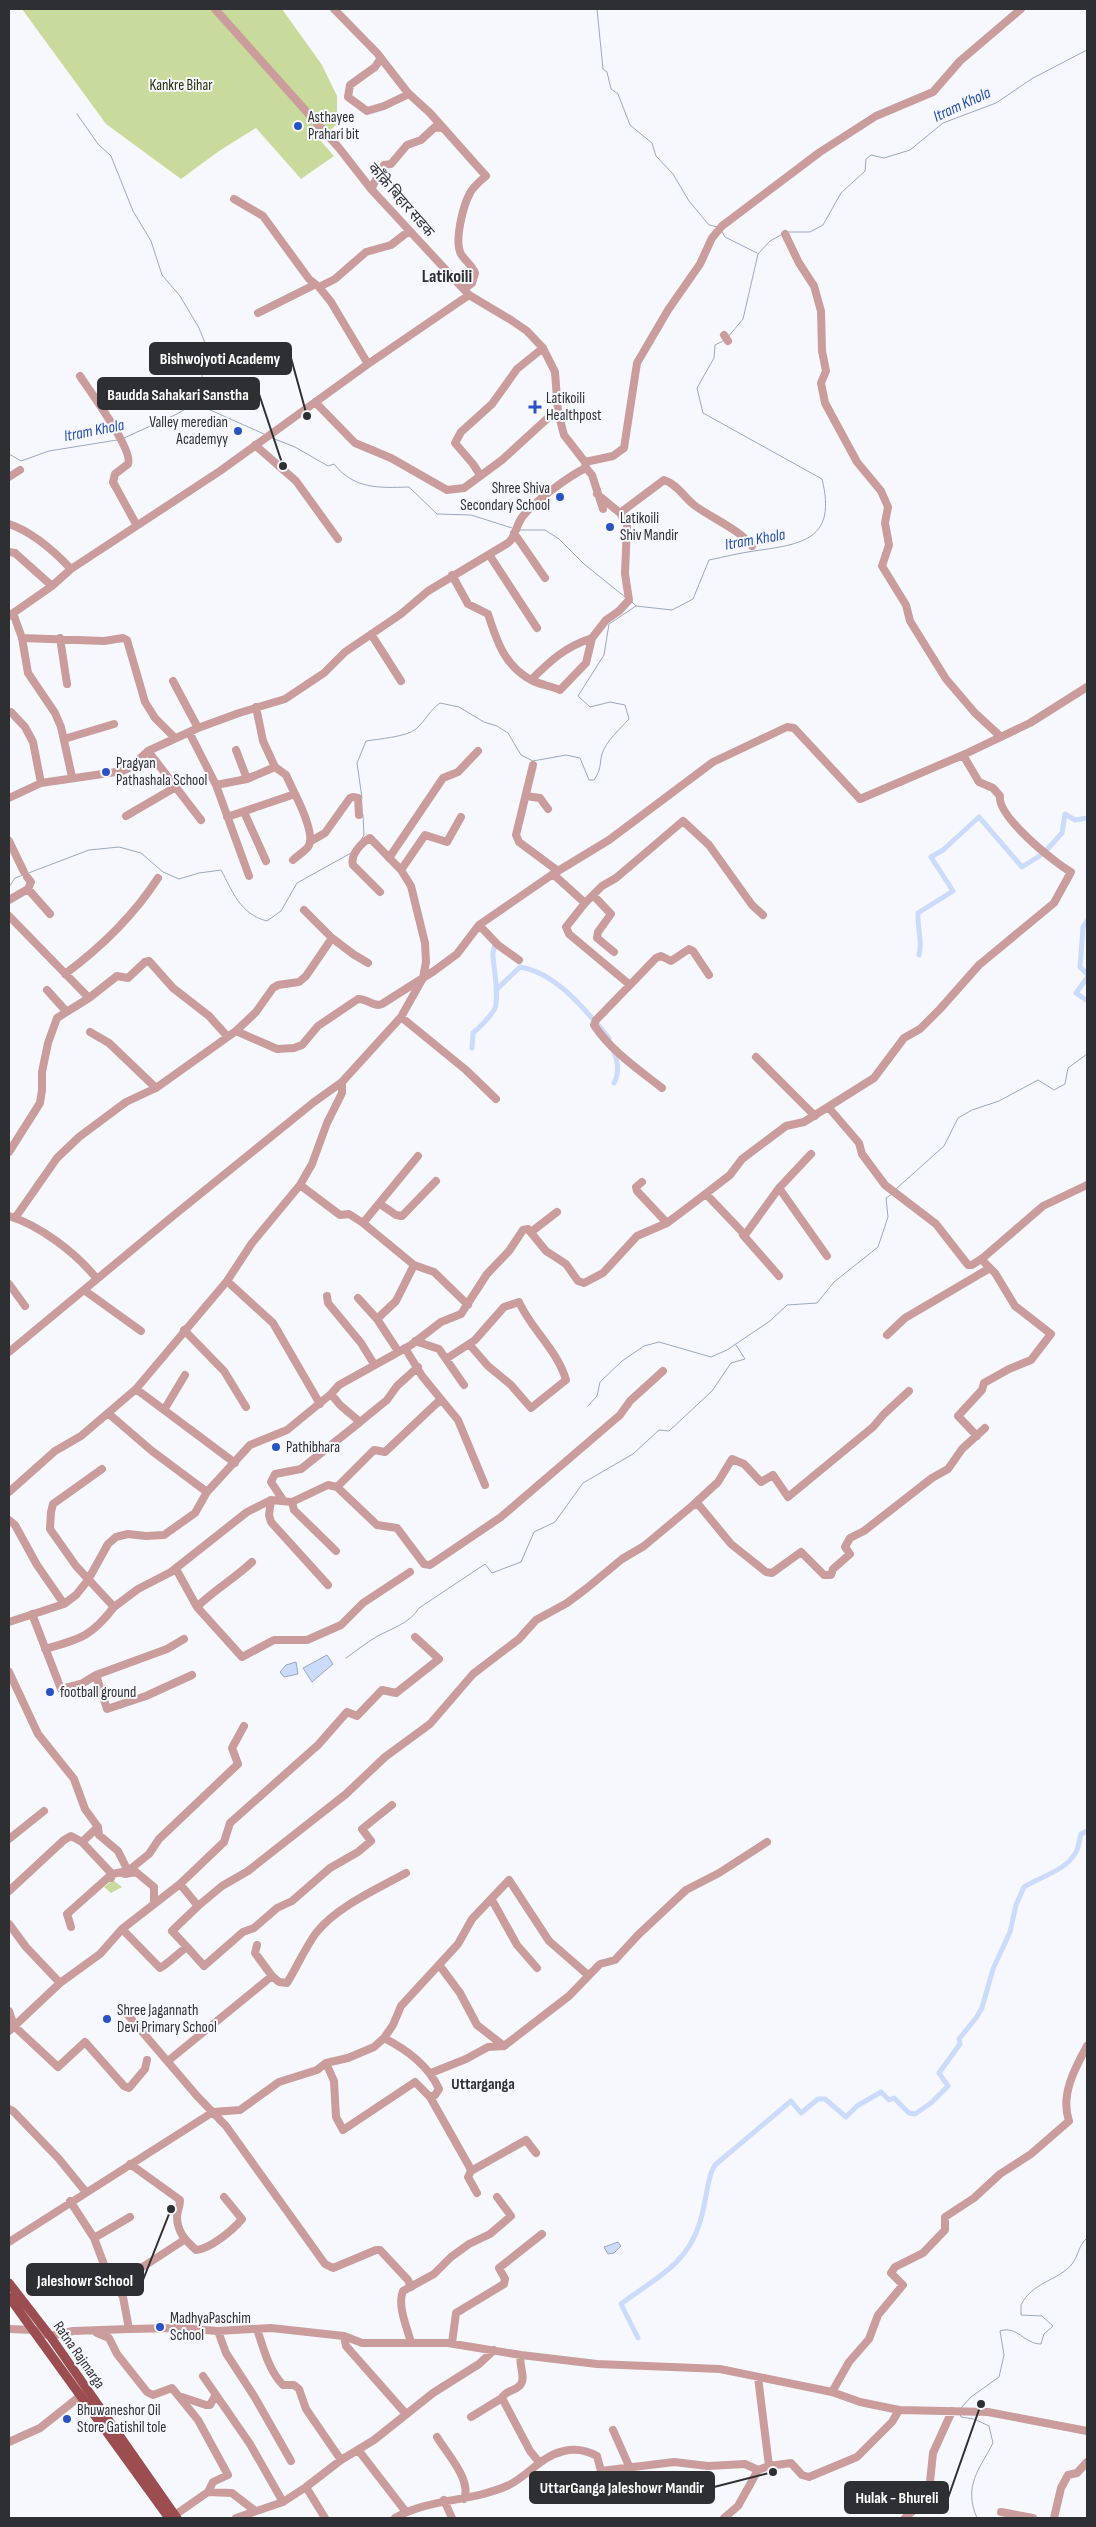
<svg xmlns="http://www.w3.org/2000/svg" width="1096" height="2527" font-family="'Sofia Sans Condensed','Noto Sans Devanagari',sans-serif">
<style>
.green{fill:#c8db9c}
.water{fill:#cadbfc;stroke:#9ba7bf}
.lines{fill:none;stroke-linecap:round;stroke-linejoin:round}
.stream{stroke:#9ba7bf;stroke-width:1}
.canal{stroke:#cadbfc;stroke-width:5}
.minor{stroke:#ca9c9b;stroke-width:8}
.major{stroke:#9c4d4f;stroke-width:9}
.poi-dot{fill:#2953c2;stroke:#f7f8fd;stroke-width:2}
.labels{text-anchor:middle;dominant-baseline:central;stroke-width:4;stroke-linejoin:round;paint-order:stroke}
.park-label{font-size:15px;fill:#273109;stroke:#f7f8fd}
.poi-label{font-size:15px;fill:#2e2f32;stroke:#f7f8fd;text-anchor:start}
.street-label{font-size:15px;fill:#2e2f32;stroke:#f7f8fd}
.water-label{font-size:16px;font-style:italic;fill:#234da8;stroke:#f7f8fd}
.neighbourhood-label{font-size:16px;font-weight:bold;fill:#2e2f32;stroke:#f7f8fd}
.quarter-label{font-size:18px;font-weight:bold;fill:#2e2f32;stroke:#f7f8fd}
.leader{fill:none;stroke:#2e2f32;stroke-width:2}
.callout-dot{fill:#2e2f32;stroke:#f7f8fd;stroke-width:2}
.callout{fill:#2e2f32;stroke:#2e2f32;stroke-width:2}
.callout-label{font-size:16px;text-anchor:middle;font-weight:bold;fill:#fff}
</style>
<rect width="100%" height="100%" fill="#f7f8fd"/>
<path class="green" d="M22,9H282L322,65L337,96V124L320,140L334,156L301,179L256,128L219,151L181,179L106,124Z
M113,1880L122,1887L111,1893L104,1887Z"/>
<path class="water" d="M327,1655L333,1664L312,1682L303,1668Z
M296,1662L298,1674L284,1677L280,1672L286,1665Z
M618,2242L621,2246L614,2253L608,2254L604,2247Z"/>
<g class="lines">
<path class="stream" d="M597,9L603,69L607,72L611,89L618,94L630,125L652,143L656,156L673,174L689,201L709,225L718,227
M77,114L98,144L111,156L133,211L151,241L162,275L180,296L199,328L205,343L200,400
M722,232L725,237L757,253
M787,232H810L823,225L841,193L865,171L866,159L871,155L884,158L910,150L943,123L996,103L1033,78L1087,50
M728,337L743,319L758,254L770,241L781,235
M124,438L177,414L200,400L208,409L264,434
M272,438L295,447L328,466L334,464C354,489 378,488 409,487L437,514L471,515L512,528
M9,454L21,461L49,451L117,440
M519,530H545L559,539L584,564L625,597
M632,602L636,606L672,610L693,599L709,560C724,557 739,553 754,551C803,544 837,540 822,479L703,413L697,388L714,358L715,345L723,341
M362,798L357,763L366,741C378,739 406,737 416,729C425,721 430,710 440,703L459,707L484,722L497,726L508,733L521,755L533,761L566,755L580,758L589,780H594C602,768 599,765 602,754C606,741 620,729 629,719L625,705L610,702L590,707L578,696L604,655L609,624L636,606
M361,840L364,835L363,815
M26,874L89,850L119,847L141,853L163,872L179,879L199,873L221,870C233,892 240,914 267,921L281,911L297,883L351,853
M9,887L15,878L23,875
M1087,1000V1001
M896,1189L944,1146L958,1118L972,1110L999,1101L1038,1080L1054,1090L1065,1084L1068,1068L1087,1054
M588,1406L597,1396L600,1382L622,1361L644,1346L659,1342L711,1357L727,1350L770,1321L787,1305L817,1303L834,1282L878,1247L888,1217L886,1198L892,1194
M346,1658C356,1651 366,1643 376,1637C392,1628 409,1624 419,1608L485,1564L492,1573L521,1562L534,1532L555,1522L583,1483L633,1454L659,1430L669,1431L712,1391L731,1363L745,1359L736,1345
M961,2408L971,2397L999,2377L1004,2355L1000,2331C1017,2325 1024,2344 1041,2344L1044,2334L1053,2326L1042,2316L1021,2315V2305C1032,2282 1058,2281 1072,2264C1079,2255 1078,2246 1087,2238
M960,2414L961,2417L974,2419L989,2426L993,2443C979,2470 963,2486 977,2518"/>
<path class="canal" d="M1087,921L1083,927L1080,967L1087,974
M919,955C923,941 917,928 918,913L953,891L931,857L943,850L979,817L1022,867L1044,853L1062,833L1065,814L1075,820L1087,818
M496,990L520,967C557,973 586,1011 609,1038
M1086,1000L1076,993L1087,978
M472,1048L473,1033C481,1026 489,1018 494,1010C500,1001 494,969 493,957C492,952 495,947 495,942
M613,1050C618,1061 620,1072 614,1083
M638,2338L621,2304C652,2280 686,2266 699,2225C705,2208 706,2190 711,2173L715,2165L791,2101L801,2113L818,2099H825L846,2117L857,2106L881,2092L889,2100L894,2098L909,2113L915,2114L931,2103L948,2086L939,2073L960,2044L959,2039L976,2018L982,2008L993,1969L1010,1932L1016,1905L1024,1887C1040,1877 1067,1870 1076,1852C1079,1847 1079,1840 1081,1834L1087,1831"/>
<path class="minor" d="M215,9L339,148L371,189L469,295L511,320L527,331L543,348L555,372L558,412L564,435L585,462L586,468L592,475L603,509
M334,9L377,53L408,93L430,113L486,176C480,181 473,187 470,193C463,206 454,241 461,254C465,261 472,265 475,273L472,283L464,289
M381,58L375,67L350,85L348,97L367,111L384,106L409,94
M371,189L384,165L391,164L407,145L421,140L435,127L442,128
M234,199L263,216L309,279L319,287L331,302L368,364
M785,234L799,263L814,286L821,311L822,351L826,371L821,383L825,403L857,462L881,491L888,507L885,523L889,545L882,566L906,605L910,621L946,679L975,713L1000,736
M319,287L335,279L366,252L391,245L409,231
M258,313L314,285
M724,335L728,341
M80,376C89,390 134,450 128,464L115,474L113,482L136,524
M315,402L355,443L391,458L447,490L464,488L502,460L549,417L558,412
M255,445L296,481L338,539
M585,462L613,456L624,448L637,363L668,310L700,264L712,238L722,226L820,152L876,116L933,92L960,61L1021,9
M480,475L473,464L455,443L461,432L492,404L517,369L543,348
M9,477L20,470
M620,513L664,480C677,484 684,497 694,505C711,518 739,529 752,546
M9,524C33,532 54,551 71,569
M514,533L545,578
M9,552L15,553L52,586
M490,556L537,628
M452,575L468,604L488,614C497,642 505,667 533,681C542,685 551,686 560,690L586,663L592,638L606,620L619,611L629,600L625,574L627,524L620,513L597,494
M13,613L22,638L28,673L55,713L61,727L72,777
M9,616L52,586L71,569L220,471L368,364L469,295
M371,634L401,681
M22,638L104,641L123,638L127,640L145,702L155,718L175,738
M60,638L67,684
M531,680C551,660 565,647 592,638
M173,681L198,728
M9,713L11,712L25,727L33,742L41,783
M189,732L216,785L249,876
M64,739L114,724
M236,750L247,779
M148,751L201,820
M533,765L516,835L519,842L558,871
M275,767L286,775L295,794
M216,785L247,779L275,767L263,741L256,707
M526,796L540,798L548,809
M9,798L41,783L123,771L131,767L148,751L198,728L239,713L285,699L324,673L345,652L401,614L428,591L508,543C516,537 516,524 523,516C534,502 570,475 586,468
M244,812L266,861
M126,816L174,788
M227,817L295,794C300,804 316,837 308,847C304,852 297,856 293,860
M9,841L24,872
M311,841L325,833L350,798L353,797L358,798L359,815
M389,858L443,778L458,772L478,751
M401,870L425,835L447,842L461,817
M553,874L585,903
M28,889L50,914
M593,895L611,914L598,932L597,938L614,952
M9,900L28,889L31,882L27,877
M304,910L332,938
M9,916L89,998L57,1018L48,1043L42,1072V1090L40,1103L9,1152
M479,925L498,945L519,960
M65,974C100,948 134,915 158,878
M709,975L693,951L689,949L671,961L661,956L656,958L630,985L569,934L566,927L585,903L602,886L616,878L683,821L709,845L752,905L763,915
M630,985L596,1020L594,1025C611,1051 638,1069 662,1088
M47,990L66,1011
M89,998L117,976L128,978L145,962L149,961L173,988L209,1016L227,1036
M401,1017L466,1070L496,1099
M236,1031L277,1049L294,1048L302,1045L318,1026L358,999C367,998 374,1008 382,1004L434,971L457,954L479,925L553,874L609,840L713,762L787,727L794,728L860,799L963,755L1030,723L1087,687
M90,1032L109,1043L156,1088
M756,1057L815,1116
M829,1108L859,1143L862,1154L885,1185L936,1224L968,1265H972L984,1257L1043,1206L1087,1185
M642,1182L636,1187L637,1191L667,1223
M300,1185L340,1215L349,1214L363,1223
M779,1188L811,1154
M706,1194L745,1235L779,1188L827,1256
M380,1204L396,1215L402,1216L436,1181
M9,1216C41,1226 76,1253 97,1279
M15,1218L57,1158L79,1137L126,1102L156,1088L236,1031L256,1012L273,988L278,985L299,982L306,976L332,938L353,954L368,963
M531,1232L557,1212
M743,1235L779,1276
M414,1265L434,1272L468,1305
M227,1281L273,1323L320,1404
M9,1284L25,1306
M84,1290L141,1331
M327,1296L328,1303L361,1343L374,1364
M358,1298L377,1319
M184,1330L224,1371L246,1407
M887,1335L905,1318L990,1268
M415,1341L439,1349L464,1385
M405,1348L422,1376L458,1420L485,1485
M398,1351L377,1319L396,1301L414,1265L363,1223L418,1156
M9,1352L173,1216L314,1102L342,1082L401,1017L423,978L426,962L425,943L411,886L401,870L370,838C361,843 350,855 353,865L380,892
M446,1359L475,1340L504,1307L519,1302C531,1329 558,1351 566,1380L531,1408L511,1385L488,1366L469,1344
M136,1389L235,1463
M164,1410L185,1375
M109,1414L152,1451L207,1492
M360,1422L387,1400L397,1386L418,1367
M977,1436L958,1416L982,1390L984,1383L1009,1369L1031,1360L1051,1334L1015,1306L995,1273L981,1259
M102,1469L53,1504L51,1512L50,1529L76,1566L114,1607L138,1589L171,1572L247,1512L271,1500L292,1502L328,1485L337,1487L377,1525L397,1528L424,1564L430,1565L501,1517L620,1415L630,1401L663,1371
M337,1487L374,1450L385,1452L440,1400
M9,1492L55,1451L81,1436L136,1389L227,1281L252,1243L300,1185L312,1164L327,1123L342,1093V1082
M271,1500L269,1515L271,1522L328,1585
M283,1500L271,1482L275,1474L301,1469L360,1422L340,1405L331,1394
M292,1502L294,1510L336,1551
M692,1506L698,1504L731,1544L766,1572L772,1573L801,1552L824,1575H831L833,1569L850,1554L845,1547L850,1538L864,1531L932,1478L948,1469L962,1449L985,1428
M9,1520L15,1525L37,1565L64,1604
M176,1569L197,1607L242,1657L274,1640H307L341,1625L363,1603L410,1572
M197,1607C214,1590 234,1579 252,1562
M32,1614L61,1689L83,1683L96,1675L167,1649L184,1639
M9,1622L64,1604L76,1595L88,1580L108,1544L116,1537L128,1534L146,1536L164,1535L195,1513L207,1492L250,1445L287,1430L331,1394L339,1385L411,1345L441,1322L461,1314L487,1274L509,1251L523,1230L528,1229L546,1251L566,1264L578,1281L584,1283L603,1273L637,1236L667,1223L695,1202L730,1175L742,1159L786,1126L804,1122L874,1078L904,1038L920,1029L940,1009L979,965L1054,903L1071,872C1053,862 997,816 1000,796L993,788L979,782L963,755
M45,1649C80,1639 91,1637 114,1607
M9,1672L38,1734L74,1779L85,1809L98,1827L82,1842L71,1836L64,1840L9,1891
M96,1675L107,1709L146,1696L192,1675
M98,1827L99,1835L118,1851L128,1871H132
M9,1839L44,1811
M82,1842L112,1874L111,1878
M125,1874L136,1872L154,1887V1902
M492,1900L517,1945L537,1968
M198,1906L222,1886L248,1871L346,1794L385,1757L430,1724L473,1674L519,1639L536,1620L567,1603L587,1588L622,1559L644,1546L692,1506L718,1482L732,1459L744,1464L761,1482L773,1475L788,1497L873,1427L884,1414L909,1391
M9,1924L26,1947L60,1983
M71,1927L67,1914L112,1874L128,1871L149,1854L159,1839L238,1764L232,1748L244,1726
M122,1929L160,1968C168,1964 178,1953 187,1947L172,1931L198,1906L180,1884
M187,1947L204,1966L243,1932L254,1928L277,1908L292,1901L330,1868L358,1852L371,1841L362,1829L392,1805
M440,1966L460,1993L477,2025L504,2046
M272,1976L279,1982L287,1983C297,1967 305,1948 316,1933C336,1907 377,1889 406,1873
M9,2011L14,2026L58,2067L85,2042L124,2086L129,2088L145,2069L147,2060
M127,2014L197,2096L226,2126L325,2264L333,2268L376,2250H380L408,2280L411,2287
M9,2031L60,1983L100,1954L122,1929L180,1884L224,1842L230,1823L318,1745L347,1712L357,1716L382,1690L396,1693L439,1659L415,1637
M384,2038C407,2050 428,2065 439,2089L435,2095L430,2097L469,2166L471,2171L468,2177L477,2193
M168,2061L272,1976L255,1953L257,1945
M326,2063L334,2081L336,2117L343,2130L415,2082L430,2097
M431,2073L466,2059L488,2047L504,2046L569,1996L600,1964L615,1960L638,1935L686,1890L719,1873L767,1842
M9,2109L13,2111L59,2159L85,2191
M130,2164L180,2200C180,2206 178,2210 177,2216C177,2232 185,2240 196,2250C210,2249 233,2230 242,2219L224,2197
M471,2171L526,2140L536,2153
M70,2201L94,2238L105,2267L123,2297L129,2329
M94,2238L130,2217
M9,2242L213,2112L240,2110L279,2082L317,2070L326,2063L348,2058L374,2047L384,2038L393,2025L401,2006L458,1944L472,1919L509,1880L549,1941L588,1975
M115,2285L184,2240
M9,2329L35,2330L50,2336L73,2331L129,2329L179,2328L218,2331L271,2328L344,2336L362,2343H448L521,2355L597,2364L720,2369L832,2392L860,2402L899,2410L988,2412L1087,2431
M257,2329C263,2347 269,2371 283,2385H294L299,2389L306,2409L341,2460
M218,2331L226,2353L254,2396L291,2461
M97,2333L109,2338L117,2354L147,2392L153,2395L172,2388L198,2420L228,2475L213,2482L208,2492
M344,2336L346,2346L406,2414
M411,2342C407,2328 397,2305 403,2291L434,2274L451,2257L469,2244L490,2234L511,2216L497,2197
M452,2343L456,2313L504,2284L505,2279L499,2268L542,2234
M521,2355C518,2364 526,2377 521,2384C517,2391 505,2390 502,2398L530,2451L539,2462
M203,2376L250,2444L283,2502
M832,2392L849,2362L869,2339L878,2315L903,2285L891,2273L895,2267L923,2253L945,2230V2217L974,2198L1000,2174L1031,2154L1069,2121C1060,2095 1075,2068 1087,2046
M182,2397L206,2405H210L215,2396
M471,2417L502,2398
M613,2430L629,2466
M437,2437C447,2454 472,2480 464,2499
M9,2442L40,2428L84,2393
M359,2451L406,2512
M769,2466L791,2463L802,2475L809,2477L857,2457L892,2422L899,2410
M306,2487L325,2518
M444,2500L452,2518
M1001,2512L1033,2518
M175,2515L208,2492L232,2493L254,2510
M236,2518L283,2502L306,2487L341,2460L374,2440L433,2393L479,2364L494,2350
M395,2518C430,2498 472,2502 509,2485C529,2475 541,2456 564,2451C576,2448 586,2450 597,2456L601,2471L674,2462L708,2466L745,2464L758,2470L769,2466L758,2377
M724,2518L738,2506L758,2470
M905,2518L920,2504L929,2492L933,2453L952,2411
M1054,2518L1061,2488L1068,2475L1077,2473L1087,2462"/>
<path class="major" d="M9,2283L50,2336L177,2518
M9,2297L169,2518"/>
</g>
<g class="poi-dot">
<circle cx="298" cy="126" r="5"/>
<path d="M532.5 399.5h5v5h5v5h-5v5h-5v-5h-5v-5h5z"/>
<circle cx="238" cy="431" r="5"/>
<circle cx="560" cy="497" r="5"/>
<circle cx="610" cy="527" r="5"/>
<circle cx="106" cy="772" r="5"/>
<circle cx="276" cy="1447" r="5"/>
<circle cx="50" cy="1692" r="5"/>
<circle cx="107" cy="2019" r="5"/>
<circle cx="160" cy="2327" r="5"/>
<circle cx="67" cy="2419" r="5"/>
</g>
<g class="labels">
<g class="park-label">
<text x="181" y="85">Kankre Bihar</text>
</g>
<g class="poi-label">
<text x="308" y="117">Asthayee<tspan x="308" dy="17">Prahari bit</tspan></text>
<text x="546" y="398">Latikoili<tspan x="546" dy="17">Healthpost</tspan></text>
<text x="228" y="422" text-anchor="end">Valley meredian<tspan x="228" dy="17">Academyy</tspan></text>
<text x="550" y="488" text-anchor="end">Shree Shiva<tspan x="550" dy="17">Secondary School</tspan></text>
<text x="620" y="518">Latikoili<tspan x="620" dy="17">Shiv Mandir</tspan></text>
<text x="116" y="763">Pragyan<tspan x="116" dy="17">Pathashala School</tspan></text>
<text x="286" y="1447">Pathibhara</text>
<text x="60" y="1692">football ground</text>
<text x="117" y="2010">Shree Jagannath<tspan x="117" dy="17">Devi Primary School</tspan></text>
<text x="170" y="2318">MadhyaPaschim<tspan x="170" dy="17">School</tspan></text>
<text x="77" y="2410">Bhuwaneshor Oil<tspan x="77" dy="17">Store Gatishil tole</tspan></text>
</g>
<g class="street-label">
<text transform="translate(401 200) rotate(49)">काँक्रे बिहार सडक</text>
<text transform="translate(79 2355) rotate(55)">Ratna Rajmarga</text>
</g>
<g class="water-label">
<text transform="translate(962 105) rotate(-25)">Itram Khola</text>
<text transform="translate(94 431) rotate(-11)">Itram Khola</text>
<text transform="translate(755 540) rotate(-10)">Itram Khola</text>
</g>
<g class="neighbourhood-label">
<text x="483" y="2084">Uttarganga</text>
</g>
<g class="quarter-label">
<text x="447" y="276">Latikoili</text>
</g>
</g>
<path class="leader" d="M307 416L291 358M283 466L259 394M171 2209L143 2280M773 2472L714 2487M981 2404L948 2498"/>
<g class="callout-dot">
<circle cx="307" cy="416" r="5"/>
<circle cx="283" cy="466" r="5"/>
<circle cx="171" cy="2209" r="5"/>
<circle cx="773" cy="2472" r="5"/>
<circle cx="981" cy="2404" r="5"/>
</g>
<g class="callout">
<rect x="150" y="343" width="141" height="31" rx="5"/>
<rect x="98" y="378" width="161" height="31" rx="5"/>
<rect x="27" y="2264" width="116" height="31" rx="5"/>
<rect x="530" y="2472" width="184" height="31" rx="5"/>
<rect x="845" y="2482" width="103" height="31" rx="5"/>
</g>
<g class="callout-label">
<text x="220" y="364">Bishwojyoti Academy</text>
<text x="178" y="400">Baudda Sahakari Sanstha</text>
<text x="85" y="2286">Jaleshowr School</text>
<text x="622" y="2493">UttarGanga Jaleshowr Mandir</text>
<text x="897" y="2503">Hulak - Bhureli</text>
</g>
<rect width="1096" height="2527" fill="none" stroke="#2e2f32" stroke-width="20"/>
</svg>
